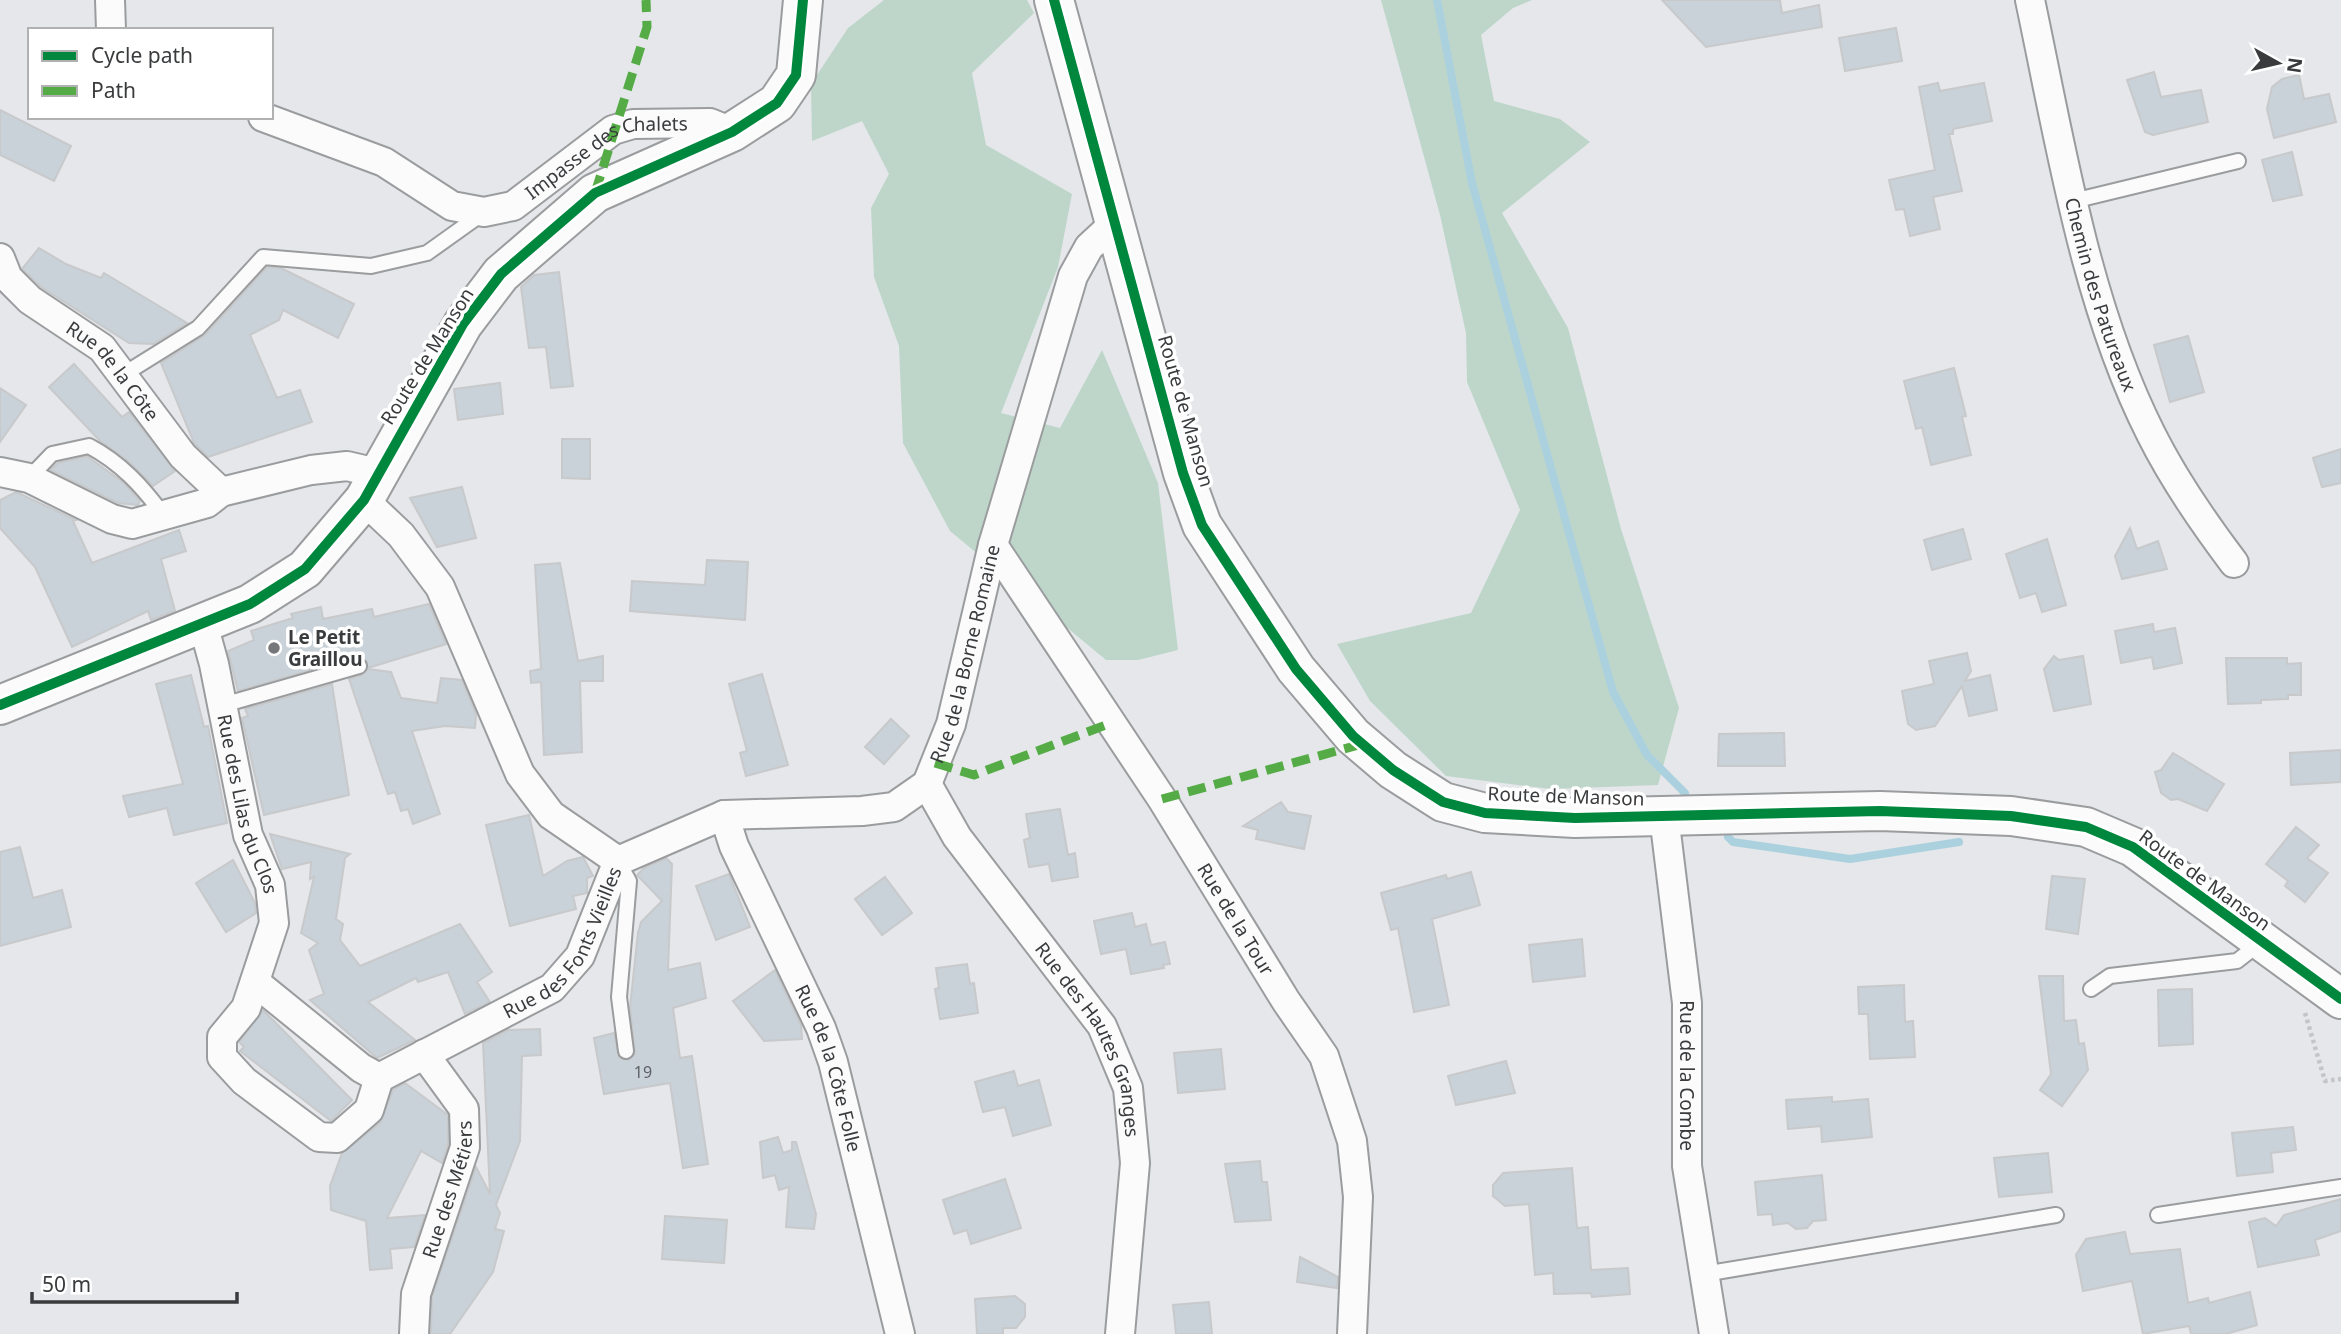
<svg xmlns="http://www.w3.org/2000/svg" width="2341" height="1334" font-family="'Noto Sans',sans-serif">
<style>
.green{fill:#bed6ca}
.lines{fill:none;stroke-linecap:round;stroke-linejoin:round}
.stream{stroke:#acd1de;stroke-width:8}
.building{fill:#cad2d9;stroke:#c7c9cb;stroke-width:2}
.lane-casing{stroke:#9a9c9e;stroke-width:18}
.street-casing{stroke:#9a9c9e;stroke-width:32}
.secondary-casing{stroke:#9a9c9e;stroke-width:42}
.path{stroke:#c5c5c7;stroke-width:4.5;stroke-dasharray:3.5 3.5;stroke-linecap:butt}
.lane{stroke:#fbfbfc;stroke-width:14}
.street{stroke:#fbfbfc;stroke-width:28}
.secondary{stroke:#fbfbfc;stroke-width:38}
.quiet{stroke:#55ac46;stroke-width:9;stroke-dasharray:18 9;stroke-linecap:butt}
.cycleway-casing{stroke:#fff;stroke-width:15}
.cycleway{stroke:#00873e;stroke-width:10}
.poi-dot{fill:#75777a;stroke:#fff;stroke-width:2.5}
.labels{text-anchor:middle;dominant-baseline:central;stroke-width:7;stroke-linejoin:round;paint-order:stroke}
.number-label{font-size:16px;fill:#5f6266}
.street-label{font-size:19px;fill:#393b3d;stroke:#fff}
.poi-label{font-size:19px;font-weight:bold;fill:#393b3d;stroke:#fff;text-anchor:start}
</style>
<rect width="100%" height="100%" fill="#e5e7ea"/>
<path class="green" d="M884,0H1027L1034,13L972,73L986,145L1072,194L1058,267L1001,413L1060,428L1102,350L1158,483L1178,650L1138,660H1106L950,531L903,443L899,346L874,277L871,208L889,174L862,121L812,141L811,84L848,28Z
M1381,0H1532L1513,8L1481,35L1494,101L1560,119L1590,142L1502,213L1568,328L1621,529L1679,708L1658,785L1551,789L1446,776L1370,701L1337,644L1471,613L1520,510L1467,382L1466,333L1440,215Z"/>
<g class="lines">
<path class="stream" d="M1437,0L1472,183L1613,692L1647,755L1685,793
M1728,837L1733,842L1850,859L1959,842"/>
</g>
<path class="building" d="M1662,0H1780L1782,13L1819,5L1822,27L1706,47Z
M1896,28L1902,61L1845,71L1839,38Z
M2154,72L2161,97L2201,90L2208,122L2153,135L2145,132L2127,80Z
M2299,75L2304,99L2329,94L2336,122L2274,138L2267,109L2272,87L2282,79Z
M1938,83L1940,91L1984,83L1992,121L1953,129V134H1949L1962,191L1933,197L1940,229L1910,236L1904,209L1896,210L1889,180L1935,170L1919,87Z
M0,110L71,146L54,181L0,155Z
M2292,152L2302,195L2273,201L2262,160Z
M39,248L66,264L101,278L104,273L187,323L153,344L129,343L41,287L22,269Z
M267,267L281,268L354,304L338,338L283,310L279,320L250,335L277,398L300,390L312,422L208,457L194,443L161,363L205,335Z
M559,272L573,386L551,388L546,347L529,348L521,287L534,275Z
M2188,336L2204,392L2170,402L2154,345Z
M74,364L122,417L129,412L175,471L153,486L128,461L100,441L49,387Z
M1954,368L1966,416L1962,417L1971,455L1931,465L1922,427L1916,429L1904,381Z
M500,383L503,414L458,420L454,389Z
M0,388L26,405L0,442Z
M562,439H590V479L562,478Z
M2341,449V483L2322,487L2313,458Z
M87,456L124,483L140,501L138,505L118,503L50,470L58,463Z
M462,487L476,538L437,547L410,498Z
M16,492L76,520L73,521L92,563L179,530L186,551L161,559L175,611L151,620L148,611L72,647L35,567L0,528V500Z
M2130,528L2137,549L2158,541L2167,569L2122,579L2115,556Z
M1963,529L1971,559L1932,570L1924,540Z
M2047,539L2066,605L2042,612L2036,593L2020,598L2006,554Z
M707,560L748,562L745,620L630,611L632,581L705,585Z
M560,563L578,661L603,656V681H580L582,752L544,755L541,682L531,683L530,671L541,669L535,565Z
M429,604L446,644L368,668L366,660L356,657L238,691L228,651L254,640L251,631L293,618L291,614L321,607L323,619L372,609L374,617Z
M2153,624L2154,632L2175,628L2182,663L2154,669L2152,657L2121,663L2115,631Z
M1967,653L1971,671L1965,681L1990,675L1997,710L1969,716L1962,686L1935,726L1916,730L1908,724L1902,691L1934,684L1929,661Z
M2054,656L2059,660L2083,656L2091,704L2054,711L2044,669Z
M2226,658H2287V664L2301,663V695H2288V699L2261,700V703L2228,704Z
M368,669L391,672L401,698L437,703L441,678L462,680L476,714L475,728L445,726L412,731L440,814L413,824L408,809L401,811L395,792L388,794L349,679L362,675Z
M762,674L788,765L746,776L740,753L747,751L729,684Z
M191,675L204,727L208,726L227,823L174,835L167,808L129,817L123,796L183,784L156,684Z
M332,684L349,795L264,815L242,718L248,716L245,709Z
M891,719L909,736L884,764L865,747Z
M1784,733L1785,766H1718L1719,734Z
M2341,750V782L2291,785L2290,753Z
M2173,753L2224,784L2207,811L2178,799L2171,800L2161,793L2155,772L2161,770Z
M1281,802L1288,812L1311,816L1304,849L1256,839L1258,830L1243,826Z
M1060,809L1068,855L1075,853L1078,877L1052,881L1049,864L1029,867L1024,840L1030,838L1026,814Z
M529,815L543,876L567,861L583,857L593,876L587,878V893L573,896L576,909L510,926L486,825Z
M2296,827L2319,845L2307,858L2328,873L2305,902L2285,886L2288,881L2266,864Z
M270,834L350,854L345,858L336,919L343,924L340,940L360,966L460,924L492,972L477,982L490,1002L465,1014L448,972L418,982L416,978L368,1002L415,1040L377,1058L310,1000L324,994L309,950L318,943L301,933L314,877L310,879L311,862L282,869Z
M20,847L33,898L62,890L71,927L0,946V852Z
M666,858L672,864L668,970L700,963L706,998L673,1008L680,1058L692,1056L708,1164L683,1168L670,1083L604,1094L594,1038L614,1033L619,1057L628,1060L635,1054L630,1007L638,933L641,922L662,901L637,875L644,868Z
M233,860L255,903L256,913L226,932L196,883Z
M1471,872L1480,905L1432,919L1449,1005L1414,1012L1398,928L1391,930L1381,893L1446,875L1447,879Z
M729,874L750,927L716,940L696,886Z
M2052,876L2085,879L2078,934L2046,929Z
M885,877L912,913L882,935L855,899Z
M1132,913L1135,927L1146,924L1151,945L1165,942L1170,964L1163,965L1164,968L1131,974L1126,949L1101,954L1094,921Z
M1582,939L1585,976L1533,982L1529,945Z
M967,964L970,984L974,983L978,1013L940,1019L935,989L939,988L936,968Z
M775,970L801,1025L802,1039L764,1041L733,1001Z
M2039,976H2063L2064,1021L2076,1020L2079,1044L2084,1043L2088,1070L2062,1106L2040,1090L2051,1074Z
M1904,985L1905,1022L1913,1021L1915,1057L1870,1059L1868,1014H1859L1858,987Z
M2192,989L2193,1044L2159,1046L2158,990Z
M263,1010L352,1100L331,1121L240,1051L244,1047L239,1042Z
M540,1029L541,1055L522,1056L520,1141L496,1205L500,1213L495,1229L504,1231L493,1272L450,1334H431L432,1297L476,1167L490,1194L483,1043L508,1030Z
M1221,1049L1225,1089L1178,1093L1174,1053Z
M1506,1061L1515,1093L1456,1105L1448,1076Z
M1014,1071L1018,1086L1039,1080L1051,1125L1013,1136L1005,1107L983,1112L975,1082Z
M405,1083L448,1115V1145L442,1163L421,1151L387,1218L425,1215L414,1247L390,1249L392,1268L370,1270L366,1221L331,1210L330,1186L342,1153L380,1123L393,1090Z
M1832,1097V1102L1868,1099L1872,1137L1822,1142L1821,1126L1788,1129L1786,1100Z
M2293,1127L2296,1150L2271,1153L2273,1172L2237,1176L2232,1133Z
M778,1137L783,1153L792,1150V1142H796L816,1214L814,1229L786,1227L789,1187L779,1190L775,1175L763,1178L760,1142Z
M2048,1153L2052,1192L1999,1197L1994,1158Z
M1260,1161L1262,1182H1267L1271,1220L1235,1222L1225,1164Z
M1572,1168L1577,1228L1588,1227L1591,1270L1628,1268L1630,1294L1592,1297L1591,1293L1554,1294L1553,1273L1535,1275L1529,1204L1505,1206L1493,1196V1185L1503,1173Z
M1822,1175L1826,1220L1813,1221L1807,1228L1796,1229L1788,1223L1773,1225L1772,1214L1758,1215L1755,1182Z
M1005,1179L1021,1228L971,1244L967,1230L954,1234L943,1200Z
M2341,1199V1231L2315,1240L2319,1255L2258,1267L2249,1222L2265,1218L2276,1226L2284,1215Z
M665,1216L727,1220L724,1263L662,1259Z
M2125,1232L2130,1254L2180,1249L2188,1303L2208,1298L2209,1303L2250,1292L2257,1325L2226,1334H2191L2189,1326L2143,1334L2132,1281L2083,1291L2076,1255L2086,1239Z
M1300,1257L1338,1277L1337,1288L1297,1282Z
M1015,1296L1025,1304V1317L1016,1328H1003V1334H977L975,1299Z
M1209,1302L1212,1334H1176L1173,1305Z"/>
<g class="lines">
<defs>
<path id="lane" d="M2073,201L2238,161
M121,376L198,328L263,257L371,266L427,253L483,213
M29,478L52,454L89,446C121,463 143,487 164,516
M223,705L359,666
M618,861L629,881L619,997L626,1051
M2091,989L2110,976L2237,961L2260,943
M2158,1215L2341,1187
M1704,1274L2056,1215"/>
<g id="street">
<path d="M110,0L111,30"/>
<path id="s1" d="M2030,0C2060,141 2085,304 2151,434C2174,480 2203,522 2234,563"/>
<path id="s2" d="M263,117L384,162L452,206L484,212L513,206L613,130L633,124L710,123L732,132"/>
<path id="s3" d="M0,258L8,278L30,300L102,348L183,456L221,492"/>
<path d="M0,472L29,478L112,519L132,524L207,503L221,492L311,470L347,466L377,473"/>
<path id="s4" d="M993,545L1162,799L1286,1001L1324,1056L1352,1141L1358,1197L1352,1334"/>
<path id="s5" d="M203,624L214,664L248,835L270,885L274,923L246,1008L222,1037V1057L244,1081L319,1137L337,1138L369,1110L379,1078"/>
<path id="s6" d="M927,784L957,837L1102,1026L1128,1088L1135,1163L1120,1334"/>
<path id="s7" d="M724,815L734,846L821,1028L833,1062L900,1334"/>
<path id="s8" d="M1664,816L1687,1003V1166L1714,1334"/>
<path id="s9" d="M618,861L724,815L862,811L894,807L927,784L951,724L993,545L1073,276L1089,247L1116,222"/>
<path id="s10" d="M255,982L361,1068L379,1078L552,988L580,956L618,861L551,815L520,774L440,587L401,535L364,500"/>
<path id="s11" d="M414,1334L416,1294L465,1147L464,1109L424,1054"/>
</g>
<path id="secondary" d="M1054,0L1183,473L1202,525L1296,669L1353,736L1393,770L1443,802L1485,813L1575,818L1880,811L2011,816L2086,827L2133,847L2341,999
M0,705L250,604L305,569L364,500L463,324L501,274L595,193L732,132L777,103L796,75L803,0"/>
</defs>
<use href="#lane" class="lane-casing"/>
<use href="#street" class="street-casing"/>
<use href="#secondary" class="secondary-casing"/>
<path class="path" d="M2305,1013L2325,1081L2341,1079"/>
<use href="#lane" class="lane"/>
<use href="#street" class="street"/>
<use href="#secondary" class="secondary"/>
<path class="quiet" d="M595,193L647,27L646,0
M935,763L974,775L1111,723
M1162,799L1362,744"/>
<defs>
<path id="cycleway" d="M1054,0L1183,473L1202,525L1296,669L1353,736L1393,770L1443,802L1485,813L1575,818L1880,811L2011,816L2086,827L2133,847L2341,999
M0,705L250,604L305,569L364,500L463,324L501,274L595,193L732,132L777,103L796,75L803,0"/>
</defs>
<use href="#cycleway" class="cycleway-casing"/>
<use href="#cycleway" class="cycleway"/>
</g>
<circle class="poi-dot" cx="274" cy="648" r="7"/>
<g class="labels">
<g class="number-label">
<text x="643" y="1072">19</text>
</g>
<g class="street-label">
<text stroke="none"><textPath href="#s2" startOffset="382">Impasse des Chalets</textPath></text>
<text stroke="none"><textPath href="#s1" startOffset="303">Chemin des Patureaux</textPath></text>
<text transform="translate(427 356) rotate(-58)">Route de Manson</text>
<text stroke="none"><textPath href="#s3" startOffset="163">Rue de la Côte</textPath></text>
<text transform="translate(1186 411) rotate(74)">Route de Manson</text>
<text stroke="none"><textPath href="#s9" startOffset="462">Rue de la Borne Romaine</textPath></text>
<text transform="translate(1566 796) rotate(2)">Route de Manson</text>
<text stroke="none"><textPath href="#s5" startOffset="186">Rue des Lilas du Clos</textPath></text>
<text transform="translate(2205 880) rotate(36)">Route de Manson</text>
<text stroke="none"><textPath href="#s4" startOffset="446">Rue de la Tour</textPath></text>
<text stroke="none"><textPath href="#s10" startOffset="394">Rue des Fonts Vieilles</textPath></text>
<text stroke="none"><textPath href="#s6" startOffset="306">Rue des Hautes Granges</textPath></text>
<text stroke="none"><textPath href="#s7" startOffset="275">Rue de la Côte Folle</textPath></text>
<text stroke="none"><textPath href="#s8" startOffset="261">Rue de la Combe</textPath></text>
<text stroke="none"><textPath href="#s11" startOffset="150">Rue des Métiers</textPath></text>
</g>
<g class="poi-label">
<text x="288" y="637">Le Petit<tspan x="288" dy="22">Graillou</tspan></text>
</g>
</g>
<rect x="28" y="28" width="245" height="91" fill="#ffffff" stroke="#b0b1b1" stroke-width="2"/>
<rect x="42" y="51" width="35" height="10" fill="#00873e" stroke="#b0b1b1" stroke-width="2"/>
<text x="91" y="63" font-size="21" fill="#393b3d">Cycle path</text>
<rect x="42" y="86" width="35" height="10" fill="#55ac46" stroke="#b0b1b1" stroke-width="2"/>
<text x="91" y="98" font-size="21" fill="#393b3d">Path</text>
<g transform="translate(2278 63) rotate(98)" stroke="#ffffff" stroke-width="5" paint-order="stroke">
<path d="M0-5L12 26L0 18L-12 26Z" fill="#393b3d"/>
<text y="-10" font-size="19" font-weight="bold" text-anchor="middle" fill="#393b3d">N</text>
</g>
<path d="M32 1292v10h205v-10" fill="none" stroke="#393b3d" stroke-width="3.5"/>
<text x="42" y="1292" font-size="21" fill="#393b3d" stroke="#ffffff" stroke-width="5" paint-order="stroke">50 m</text>
</svg>
